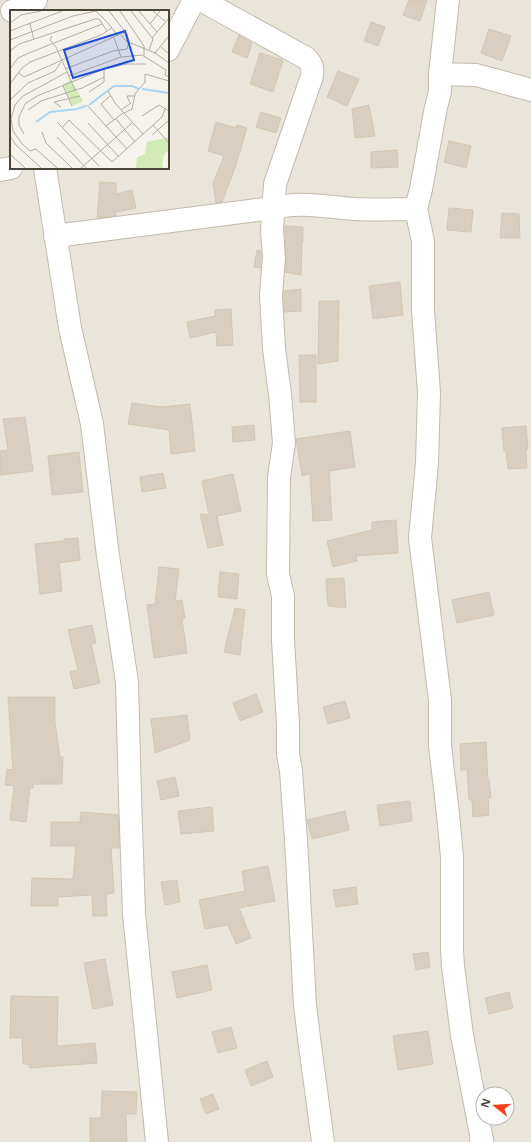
<svg xmlns="http://www.w3.org/2000/svg" width="531" height="1142" font-family="'Open Sans',sans-serif">
<style>
.residential{fill:#eae5da;fill-rule:evenodd}
.building{fill:#d8cfc1;stroke:#d3c7b4}
.lines{fill:none;stroke-linecap:round;stroke-linejoin:round}
.street-casing{stroke:#c2bbae;stroke-width:24}
.street{stroke:#fff;stroke-width:22}
.inset-river{fill:none;stroke:#a9d4f2;stroke-width:2}
.inset-road{fill:none;stroke:#b2ada4;stroke-width:1}
.view{fill:#1d4ed8;fill-opacity:0.15;stroke:#1d4ed8;stroke-width:2}
.inset-edge{fill:none;stroke:#4b4439;stroke-width:2}
</style>
<rect width="100%" height="100%" fill="#f6f3ec"/>
<path class="residential" d="M0,0H531V1142H0ZM11,11H168V168H11ZM483,1094H507V1118H483Z"/>
<path class="building" d="M409,0H427L420,21L403,15Z
M371,22L385,27L378,46L364,41Z
M489,29L511,36L502,61L481,53Z
M239,35L252,43L247,58L232,52Z
M260,53L283,60L273,92L250,84Z
M338,71L359,79L347,106L327,97Z
M369,105L375,136L355,138L352,109Z
M261,112L281,118L276,133L256,127Z
M216,122L236,128L237,125L247,128L235,168L222,202L216,203L213,183L224,156L208,151Z
M449,141L471,146L466,168L444,162Z
M397,150L398,167L371,168V152Z
M100,182L116,183V194L132,190L136,208L116,212V216L97,218Z
M449,208L473,210L471,232L447,230Z
M502,213L519,214L520,238H500Z
M285,226L303,227V242H302L301,275L285,272L286,257L285,237Z
M257,250L261,251V268L254,267Z
M400,282L403,315L373,319L369,286Z
M301,289V311L284,312V291Z
M319,301H339L338,361L318,364Z
M231,309L233,345L217,346L216,332L190,338L187,322L215,316V310Z
M299,355H316V402H300Z
M132,403L161,407L190,404L195,451L171,454L169,430L128,424Z
M25,417L33,471L0,475V451L8,450L3,419Z
M254,425L255,440L233,442L232,427Z
M526,426L528,449H526L527,468L508,469L506,451H504L502,428Z
M350,431L355,467L329,471L332,520L313,521L310,474L302,476L296,439Z
M79,452L83,492L52,495L48,456Z
M163,473L166,488L142,492L140,477Z
M233,474L241,511L217,516L223,545L208,548L200,514L209,515L202,481Z
M396,520L398,553L356,556L357,561L333,567L327,541L372,530V522Z
M78,538L80,560L59,563L62,591L40,594L35,544L64,541V539Z
M159,567L179,569L175,601L182,600L185,618L182,619L187,653L154,658L147,605L155,604Z
M220,572L239,574L237,599L218,597Z
M344,578L346,608L328,606L326,579Z
M489,592L494,615L457,623L452,600Z
M235,608L245,610L240,655L224,652Z
M92,625L96,643L91,644L100,683L74,689L70,672L78,670L68,630Z
M256,694L263,712L240,721L233,703Z
M8,697H55V723L60,757H63L62,784H33V788H30L26,822L10,820L14,786L5,785L7,769L13,770Z
M345,701L350,718L328,724L323,707Z
M187,715L190,740L155,753L151,719Z
M486,742L488,780H489L491,798H488L489,815L473,817L472,800H469L467,770H461L460,744Z
M175,777L179,796L161,800L157,781Z
M410,801L412,821L380,826L377,805Z
M212,807L214,831L181,834L178,811Z
M345,811L349,830L312,839L307,820Z
M81,812L118,815L119,848H111L114,893L106,894L107,916H93L92,895L58,897V906H31L32,878L73,879L76,846H51V822H80Z
M268,866L275,901L239,908L251,938L236,944L228,925L205,929L199,900L245,891L242,871Z
M177,880L180,902L165,905L161,882Z
M356,887L358,904L336,907L333,890Z
M428,952L430,967L416,970L413,954Z
M105,959L113,1005L93,1009L84,963Z
M207,965L212,990L177,998L172,972Z
M509,992L513,1008L489,1014L485,998Z
M11,996L58,997L57,1046L95,1043L97,1063L30,1068L29,1064H23L22,1038H10Z
M231,1027L237,1048L218,1053L212,1032Z
M428,1031L433,1064L398,1070L393,1036Z
M267,1061L273,1077L251,1086L245,1070Z
M102,1091L137,1092L136,1114H126L127,1142H90V1118H101Z
M213,1094L219,1109L206,1114L200,1099Z"/>
<g class="lines">
<defs>
<path id="street" d="M201,0L306,58C312,64 313,67 312,76L275,184L272,230L274,258L271,295L274,349L280,394L284,443L279,477L278,574L283,596V640L288,725V754L291,771L296,840L305,1005L309,1038L323,1142
M448,0L440,74V92L436,107L421,189L416,209L423,241V310L429,393L427,463L420,538L440,700V746L448,814L452,857V950L453,966L462,1035L482,1140L481,1142
M12,11L18,10L27,2L36,0
M168,50L194,0
M440,74L476,75L531,90
M45,168L70,328L92,424L108,556L127,682L130,797L134,914L157,1142
M0,170L11,168
M55,236L273,208C299,201 327,207 354,209C374,210 395,209 416,209"/>
</defs>
<use href="#street" class="street-casing"/>
<use href="#street" class="street"/>
</g>
<g transform="translate(10 10)">
<rect width="159" height="159" fill="#f6f3ec"/>
<path d="M61,70L73,91L63,96L53,74ZM159,127V140L154,144L152,156L154,158H126L127,147L135,144L137,132Z" fill="#d2eab5"/>
<path class="inset-river" d="M132,79L159,83M79,95L104,76H122L129,79M26,112L40,102L67,99L76,96"/>
<path class="inset-road" d="M110,1L134,36V46M121,1L143,29L139,40M129,1L147,22M143,1L155,11M0,13L11,5L31,1M20,14L24,30M140,14L150,1M0,21L52,1M111,25L116,31L145,43L159,53M42,26L40,30L46,37L65,80M104,28L111,47M142,28L159,8M0,30L63,6L86,1L98,13L108,26M150,36L159,44M0,41L9,34L85,9H89L97,21M145,43L159,26M0,59L8,48L19,43L92,14M55,59L103,41L117,39L119,31L117,24L99,1M9,63L14,67L115,22M59,66L111,47L132,45L156,60L155,65L159,67M0,74L12,58L20,52L91,25L102,18M53,76L62,96M98,81L105,93L133,124M79,82L94,72V59M100,86L91,94L104,110M0,90L18,73L45,61L51,52M120,93L117,86H125M77,95L117,139M51,97L44,92L70,86M18,100L31,91L72,78L94,67M111,100L121,93M114,103L122,99L125,84L135,72V64L159,71M132,106L149,95L159,101M106,109L125,132M47,112L89,156M78,113L109,147M143,115L159,133M96,116L113,103M52,118L59,110L102,152L152,107L155,99M32,122L36,133L62,158M14,124L9,115V107L15,94L27,86L94,59L117,54H136M142,125L158,111M0,126L6,135L31,158M47,127L76,158M0,144L15,158M47,158L26,139L20,141L12,134L3,121L1,109L5,95L13,86L57,62M71,158L122,113"/>
<path class="view" d="M115,21L124,50L63,68L54,40Z"/>
<rect width="159" height="159" class="inset-edge"/>
</g>
<g transform="translate(495 1106) rotate(287)"><circle r="19" fill="#ffffff" stroke="#b7b4b0"/>
<path d="M0-3L7 15L0 10L-7 15Z" fill="#fc3f1d"/>
<text y="-6" font-size="11" font-weight="bold" text-anchor="middle" fill="#4b4439">N</text>
</g>
</svg>
